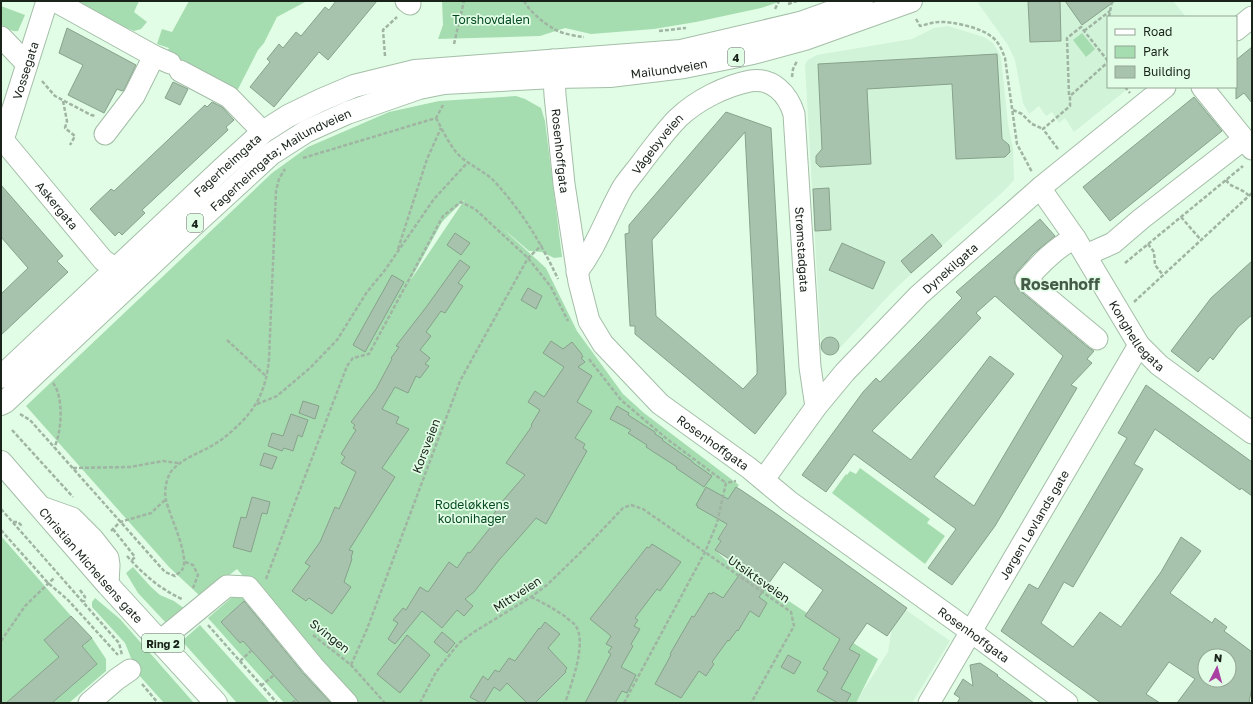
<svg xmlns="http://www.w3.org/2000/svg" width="1253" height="704" font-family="'Golos Text',sans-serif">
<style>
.built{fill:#d1f3d7}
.green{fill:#a6ddb0;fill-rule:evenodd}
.building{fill:#a8c3ad;stroke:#87a18b;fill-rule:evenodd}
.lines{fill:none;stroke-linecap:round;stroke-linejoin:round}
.minor-casing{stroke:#a4bea8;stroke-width:23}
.major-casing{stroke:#a4bea8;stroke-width:24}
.path{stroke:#9fb4a2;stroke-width:2.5;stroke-dasharray:4 2;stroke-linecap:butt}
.minor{stroke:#fff;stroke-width:21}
.major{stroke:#fff;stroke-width:22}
.labels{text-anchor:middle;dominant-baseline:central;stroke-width:3.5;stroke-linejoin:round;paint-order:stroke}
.shield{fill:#e2fde6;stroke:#556457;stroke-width:1}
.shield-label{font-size:11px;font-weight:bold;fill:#19231a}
.park-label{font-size:12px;fill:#03481e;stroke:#e2fde6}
.street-label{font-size:12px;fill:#19231a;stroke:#e2fde6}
.district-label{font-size:16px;font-weight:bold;fill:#445b48;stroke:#e2fde6}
</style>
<rect width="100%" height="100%" fill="#e2fde6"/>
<path class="built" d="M981,1H1173L1186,17H1108V87H1130L1074,132L1065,118L1059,123L1052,112L1046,116L1039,106L1029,114L1023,103L1015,60L1008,45L978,3Z
M948,26L984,37L993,43L1001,57L1008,124L1013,148L1014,180L1005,190L943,245L894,290L836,352L832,354L828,355L824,353L821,350V345L805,64L808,60L817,55L912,39L934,28Z
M906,610L950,641L912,703H855L888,652L892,628Z"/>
<path class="green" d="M76,1H139L134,12L147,22L141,29L134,31L105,19Z
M189,1H307L277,17L264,43L258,50L237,91L166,54L169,48L157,44L162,29L172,32Z
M442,1H782L761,8L696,22L654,29L591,34L565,28L540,36L438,39L443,25Z
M1,6L25,15L18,31C12,32 5,28 1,24Z
M1082,33L1095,49L1086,57L1073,40Z
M516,96L525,99L541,108L545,121L562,257L554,258L542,252L529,251L502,228L546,268L577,331L623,394L644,413L739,485L725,502L732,513L718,539L721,541L715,550L727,561L878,659L856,703H350L237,569L201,597L169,567L26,406L272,173L308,147L389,112L439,101ZM465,199L410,281L442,222Z
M860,468L930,519L927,523L945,536L925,564L832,493L846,474L847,475L850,471L856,474Z
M1,536L71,616L44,640L60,657L6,703H1Z
M133,567L151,587L160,595L174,601L185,609L167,624L138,593L126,573Z
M237,593L248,597L221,622L240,643L243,641L299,703H284L208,618Z
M95,598L120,619L194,703H164L137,673L125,643L92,607V602Z
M200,625L270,703H237L182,641Z
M92,638L106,659V671L69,703H52L97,664L82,646Z"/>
<path class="building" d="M336,1H377L328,60L319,52L274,107L250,87L270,62L267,59L279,44L283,48L296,32L301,36L325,7L329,10Z
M1028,1H1060L1061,41L1030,42Z
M1065,1H1115L1082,25Z
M67,28L136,65L124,90L122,91L117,89L104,113L68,95L83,65L59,53Z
M1252,47V103L1244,93L1236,99V60Z
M997,54L1002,139L1009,145L1010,152L1005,157L956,159L952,84L867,89L871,164L820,167L816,163V156L822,149L818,64Z
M173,82L188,89L180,105L165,98Z
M1194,97L1222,131L1110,221L1083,187Z
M212,102L222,107L234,120L226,127L228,130L142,210L145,213L122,235L119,232L115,236L90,209L111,189L114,191L205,105L207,107Z
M726,112L771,128L786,394L755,434L635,334V326H630L625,234L629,233V225ZM745,132L757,366V374L743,389L656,316L652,240Z
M1,185L63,256L57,261L68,272L1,335V294L28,268L1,237Z
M829,188L831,230L815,231L813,189Z
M1040,219L1055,236L1034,253L1017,272L1014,278L1015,284L1018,289L1089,348L1094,351L1087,359L1092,363L1071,385L1077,388L995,526L952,585L928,568L956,529L854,454L826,492L802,475L863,392L876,378L880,382L962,298L956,292ZM995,296L1063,356L974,506L934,477L1014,374L990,356L911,460L872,431L981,318L976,313Z
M455,233L470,243L461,255L447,245Z
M932,234L942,246L911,273L901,261Z
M842,243L885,262L873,289L829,270Z
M460,260L470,267L458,283L463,286L445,313L441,311L426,332L431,336L420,350L430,358L425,364L429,366L420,378L416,376L408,393L395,387L382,409L399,417L396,423L409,429L382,468L395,477L349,550L353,551L351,558L352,559L344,582L351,587L332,614L309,598L306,601L292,591L310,566L305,563L320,542L335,507L339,509L356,472L341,463L345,457L341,454L356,430L353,428L355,425L351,422L376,389L392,359L391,358L399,347L396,346L427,306Z
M1252,261V315L1238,327L1213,360L1210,357L1198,372L1171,351L1211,298Z
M392,275L404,282L365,352L353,345Z
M528,288L542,296L536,309L521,300Z
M821 346a9 9 0 1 1 18 0a9 9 0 1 1-18 0Z
M551,341L563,349L572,342L581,353L583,357L581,358L585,362L578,367L592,376L577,402L592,411L575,438L585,444L583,448L587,451L546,524L536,518L524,532L499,560L474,592L465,599L473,606L464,616L457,610L442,628L422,611L395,644L388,639L398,623L393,620L403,608L406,610L420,587L428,592L449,562L457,568L468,552L470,553L490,528L487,525L500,504L525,475L506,463L532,426L531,425L540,410L528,402L535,391L544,397L564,367L543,353Z
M1146,385L1252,462V496L1241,488L1240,490L1155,429L1134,464L1143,469L1073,587L1064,582L1041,623L1073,647L1100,612L1121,627L1161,572L1181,537L1201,551L1170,593L1212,623L1215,618L1227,627L1224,631L1252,652V687L1249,703H1177L1195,679L1169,662L1146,694L1160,703H1101L1001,631L1029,584L1038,589L1127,438L1118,433ZM1205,656H1229V680H1205Z
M303,401L319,406L315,419L299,413Z
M617,406L629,413L628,415L655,432V434L663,439L662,440L692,461V462L712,476L704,487L676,468L677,467L646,447L647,445L628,433L631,430L610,419Z
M291,414L308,420L302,437L298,435L293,451L284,448L282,451L268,446L272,433L283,436Z
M264,453L277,457L272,469L260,465Z
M706,487L728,499L736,487L741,490L775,513L907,608L887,636L867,623L849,649L860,655L841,689L851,694L846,703H838L817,691L828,672L823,669L840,639L805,616L823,590L784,562L759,597L767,603L759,617L750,611L738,631L737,630L729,641L728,640L712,662L714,664L706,676L699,671L681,698L655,684L671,655L670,654L692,616L694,617L709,593L712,594L713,592L723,598L742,571L727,561L729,559L715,550L721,541L718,539L727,524L697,507L698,506L696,505Z
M252,497L270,502L267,514L262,513L251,552L233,547L241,517L246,518Z
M652,544L681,562L660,591L657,589L635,618L638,620L634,626L640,629L631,644L633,646L621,667L636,675L627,693L622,691L615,703H585L611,654L608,652L612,647L606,644L611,636L590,619L647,547L649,548Z
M244,601L304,674L331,703H299L243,641L240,643L221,622Z
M71,616L92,638L82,646L97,664L52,703H6L59,657L44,640Z
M545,622L560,634L548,648L567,668L565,671L566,672L535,703H527L507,683L500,691L494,687L484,703H481L470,697L483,676L488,680L495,670L499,672L509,658L515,661L539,628L540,629Z
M442,632L455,643L447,653L434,642Z
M407,635L430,655L400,693L377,674Z
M788,655L801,662L794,674L781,667Z
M980,663L998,675L997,676L1034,703H957L960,698L954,694L963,679L973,686L970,665Z"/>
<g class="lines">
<defs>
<g id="minor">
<path d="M55,1L154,56L170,63"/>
<path d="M406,1L410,4"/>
<path d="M1236,30L1252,17"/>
<path d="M1,37L27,64"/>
<path id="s1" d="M553,60L555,95L564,184L579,282L589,321L603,344L660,404L749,468L790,502L970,631L1067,703"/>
<path d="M180,71L229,97L263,132"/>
<path d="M1202,87L1252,149"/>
<path d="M105,134L134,96L154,56"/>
<path id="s2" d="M3,140L47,1"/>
<path id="s3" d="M1,141L3,140L103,260L116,269"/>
<path id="s4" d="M1040,188L1075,238L1139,345L1159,365L1252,433"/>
<path d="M1075,238C1056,247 1040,264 1026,280L1097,339"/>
<path d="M1086,255L1113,243L1141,219L1244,139"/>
<path id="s5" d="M577,272C597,246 607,215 623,187C630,177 638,168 645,158C656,144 666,130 678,118C697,100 725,86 750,81C772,77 788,94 794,114L810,367L816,407"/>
<path id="s6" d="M764,479L816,407L845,372L919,295L1040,188L1165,87"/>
<path d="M41,507L72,518L93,539L108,558L109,565L108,585"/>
<path d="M160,641L227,586L248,587L313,666L347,703"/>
<path d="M89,703L117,679L130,670"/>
<path id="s7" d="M929,703L1139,345"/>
</g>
<g id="major">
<path id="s8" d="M1,377L222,169L263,132L288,116L321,100L354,86L415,71L681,51L800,23L862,1"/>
<path id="s9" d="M1,404L5,402L187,231L271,154L307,131L347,113L419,88L444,83L554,77L610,76L684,67L753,53L805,39L911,1"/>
<path id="s10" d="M1,462L108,585L216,703"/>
</g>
</defs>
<use href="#minor" class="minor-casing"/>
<use href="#major" class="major-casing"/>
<path class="path" d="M524,1C530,12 544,23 554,29C563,34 575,36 584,37
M788,4L797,1
M775,9L779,1
M1109,17L1112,1
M916,19L920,26C926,25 932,22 938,22C952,21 982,28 992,37C999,42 1002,50 1005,58L1017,144L1032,172
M659,31L686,28
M1084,31L1110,11
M454,44L464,1
M385,56L383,30L397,17
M792,77L793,69L797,61
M42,81L55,96L91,115L95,116
M1125,87L1130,93
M1069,95L1067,38L1081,27L1108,61
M63,101L67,121L65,128L75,136L70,145
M1013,110L1022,114L1032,124L1043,129
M436,118C442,129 448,142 456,152C467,165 484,170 495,182C523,213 540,241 558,279
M1058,149L1043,129L1070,106V96L1108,62
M303,158L436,118L443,105
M1226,180C1232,189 1241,187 1249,196
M1181,217L1201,240
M1148,244L1154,252L1155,265L1163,275
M398,249L427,159L441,128
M1125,263L1243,166
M1134,302L1252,193
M227,340L267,377
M589,359L621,400L667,439L726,483
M53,383C64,397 62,432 54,448
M257,404L277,396L310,368L337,340L367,292L385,270L434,199L468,162
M20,414L30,420L165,572L175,576C177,574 181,572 182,570C191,558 169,515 166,500C164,491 166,481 170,473C178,461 196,454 208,448C217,443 226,437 233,430C257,409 266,390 269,359L276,191L279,179L285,169
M12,430L73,497
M73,468L130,467L163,461L179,463
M1,509L119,643L122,655
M13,522H18L23,527
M113,529L135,557L131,561
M1,530L48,583L67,599L118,655
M111,531L120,522L151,513L166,499
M127,556C143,574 160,589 182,599
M185,562L193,565L198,575L193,588
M266,579L347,366L353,358L369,354L443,216L461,202L475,209L528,258L551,287L568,321
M80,590L85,597L84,602
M531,597C544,603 554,609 566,617C568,620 573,622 575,625C588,641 571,685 565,703
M208,625L277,703
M313,635L351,665L385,703
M1,641L25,606L55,577
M240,661L252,650
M351,665L367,629L460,381L528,258L542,245
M142,684L158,703
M261,686L274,675
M292,703L296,700
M420,703L436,672L459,643L474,632L531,597L547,585L585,548L623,508L631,505L643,509L791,612L794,626L751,703
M624,703L705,552L717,523L726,483L736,481"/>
<use href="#minor" class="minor"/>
<use href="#major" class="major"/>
</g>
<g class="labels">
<g class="shield">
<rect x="728" y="48" width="16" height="18" rx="3"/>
<rect x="187" y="214" width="16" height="18" rx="3"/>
<rect x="142" y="634" width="42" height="18" rx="3"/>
</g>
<g class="shield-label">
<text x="736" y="57">4</text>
<text x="195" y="223">4</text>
<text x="163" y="643">Ring 2</text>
</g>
<g class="park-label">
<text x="491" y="19">Torshovdalen</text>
<text x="472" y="504">Rodeløkkens<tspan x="472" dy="14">kolonihager</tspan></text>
</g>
<g class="street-label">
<text stroke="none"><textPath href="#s9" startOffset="782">Mailundveien</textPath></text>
<text stroke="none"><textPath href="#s2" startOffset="73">Vossegata</textPath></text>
<text stroke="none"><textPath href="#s5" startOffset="152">Vågebyveien</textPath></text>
<text stroke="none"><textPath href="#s1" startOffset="91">Rosenhoffgata</textPath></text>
<text stroke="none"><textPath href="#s9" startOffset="373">Fagerheimgata; Mailundveien</textPath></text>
<text stroke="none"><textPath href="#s8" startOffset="310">Fagerheimgata</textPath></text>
<text stroke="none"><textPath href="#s3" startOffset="87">Askergata</textPath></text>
<text stroke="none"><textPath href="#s5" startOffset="463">Strømstadgata</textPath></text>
<text stroke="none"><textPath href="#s6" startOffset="282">Dynekilgata</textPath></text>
<text stroke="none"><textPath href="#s4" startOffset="177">Konghellegata</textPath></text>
<text stroke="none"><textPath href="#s1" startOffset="439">Rosenhoffgata</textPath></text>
<text transform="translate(426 446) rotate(-69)">Korsveien</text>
<text stroke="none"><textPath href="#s7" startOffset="207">Jørgen Løvlands gate</textPath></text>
<text stroke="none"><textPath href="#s10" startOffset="137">Christian Michelsens gate</textPath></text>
<text transform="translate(759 579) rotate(35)">Utsiktsveien</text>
<text transform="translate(517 594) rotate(-33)">Mittveien</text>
<text stroke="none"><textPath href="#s1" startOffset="763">Rosenhoffgata</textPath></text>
<text transform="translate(330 636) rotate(38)">Svingen</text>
</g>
<g class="district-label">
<text x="1060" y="284">Rosenhoff</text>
</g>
</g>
<rect width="1253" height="704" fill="none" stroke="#19231a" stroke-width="4"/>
<rect x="1107" y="16" width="130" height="72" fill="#e2fde6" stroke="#92a694"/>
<rect x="1115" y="29" width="20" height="6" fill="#ffffff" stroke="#92a694"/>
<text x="1143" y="36" font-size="12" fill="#19231a">Road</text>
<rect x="1115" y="46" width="20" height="12" fill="#a6ddb0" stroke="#92a694"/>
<text x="1143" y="56" font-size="12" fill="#19231a">Park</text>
<rect x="1115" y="66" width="20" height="12" fill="#a8c3ad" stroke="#92a694"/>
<text x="1143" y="76" font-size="12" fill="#19231a">Building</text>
<g transform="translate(1217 668) rotate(6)"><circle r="19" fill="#e2fde6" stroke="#92a694"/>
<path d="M0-3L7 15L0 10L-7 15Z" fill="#a941a3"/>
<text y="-6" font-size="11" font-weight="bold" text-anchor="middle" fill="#19231a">N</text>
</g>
</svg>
